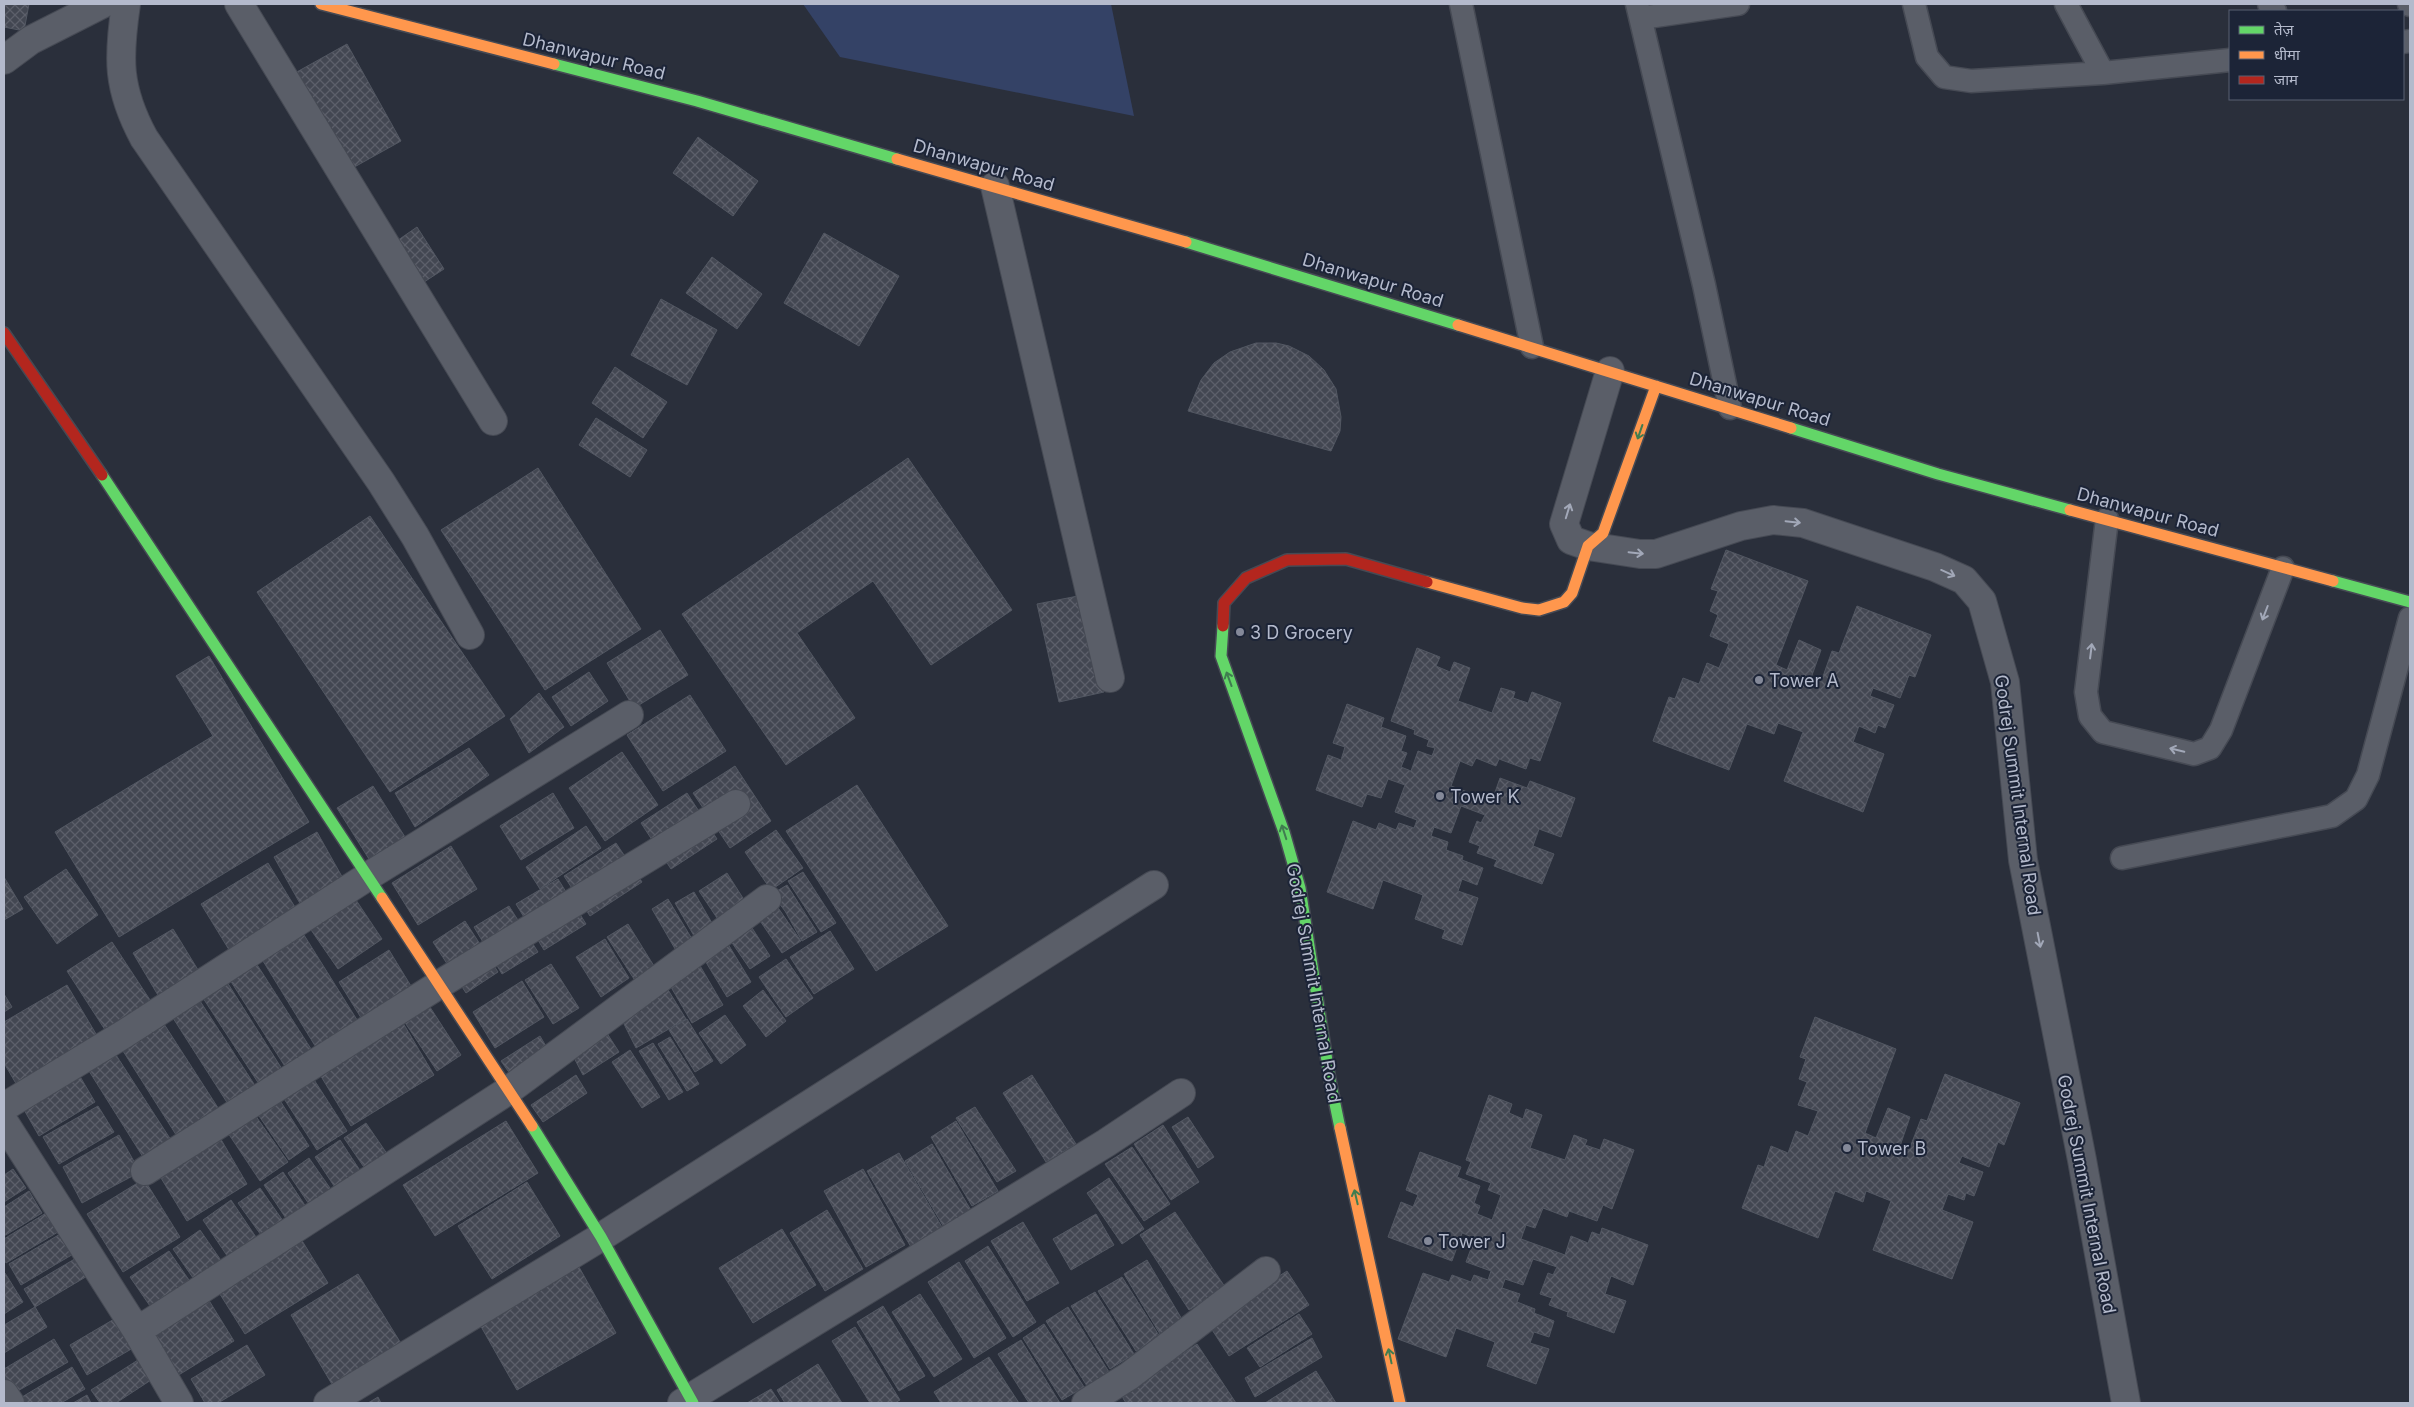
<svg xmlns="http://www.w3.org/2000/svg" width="2414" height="1407" font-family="Inter,'Noto Sans Devanagari',sans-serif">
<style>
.water{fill:#344266}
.building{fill:url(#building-cross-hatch);stroke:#525762}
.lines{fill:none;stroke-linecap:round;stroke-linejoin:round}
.lane-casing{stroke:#464a54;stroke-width:25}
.street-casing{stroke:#464a54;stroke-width:30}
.fast-casing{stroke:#464a54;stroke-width:14}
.slow-casing{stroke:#464a54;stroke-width:14}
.jam-casing{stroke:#464a54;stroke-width:14}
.lane{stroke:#5a5e68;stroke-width:22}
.street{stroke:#5a5e68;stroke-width:28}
.fast{stroke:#63d668;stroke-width:11}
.slow{stroke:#ff974d;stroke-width:11}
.jam{stroke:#b3261e;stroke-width:11}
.oneway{stroke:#407d50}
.oneway2{stroke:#a2a8b8}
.poi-dot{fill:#848999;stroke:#1c2437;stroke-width:2}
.labels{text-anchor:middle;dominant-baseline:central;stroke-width:4;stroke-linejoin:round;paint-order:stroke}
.street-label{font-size:18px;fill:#b4bacc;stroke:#1c2437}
.poi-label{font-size:18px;fill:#b4bacc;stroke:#1c2437;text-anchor:start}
</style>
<defs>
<pattern id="building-cross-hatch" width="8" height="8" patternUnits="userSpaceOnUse" patternTransform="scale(1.25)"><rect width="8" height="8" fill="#434752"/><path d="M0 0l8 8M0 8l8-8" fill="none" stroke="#5c5f6a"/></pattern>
</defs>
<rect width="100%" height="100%" fill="#2a2f3b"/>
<path class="water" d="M803,4H1111L1134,116L840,57Z"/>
<path class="building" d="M4,4H29L24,31L4,27Z
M347,44L401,141L349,170L295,73Z
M698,137L758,181L733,216L673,173Z
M417,227L444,269L418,286L391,245Z
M824,233L899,276L859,346L784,303Z
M712,257L762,294L737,329L686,293Z
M661,299L717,330L687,385L631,355Z
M1256,343H1276L1289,346L1309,356L1324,370L1336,389L1341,417L1340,431L1331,451L1188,411L1201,380L1214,363L1230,352Z
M615,367L667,402L643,438L592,403Z
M596,418L647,450L630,477L579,445Z
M908,458L1012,610L931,665L873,581L797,633L855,718L786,765L682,614Z
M538,468L641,629L545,690L441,530Z
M370,516L505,716L390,792L257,592Z
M1726,550L1808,581L1776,665L1787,670L1799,640L1821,650L1811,678L1821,682L1832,651L1839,653L1857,606L1931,635L1915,677L1909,675L1900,698L1873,688L1870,696L1894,705L1885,728L1878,725L1875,733L1859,726L1853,742L1884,754L1863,812L1784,781L1803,732L1778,723L1774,734L1747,724L1729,770L1653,741L1669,697L1675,699L1683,678L1699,684L1707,663L1719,668L1729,644L1710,636L1718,615L1710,611L1718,591L1711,589Z
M1083,595L1104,692L1059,702L1037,604Z
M660,630L688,675L634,708L607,663Z
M1417,648L1440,657L1436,666L1450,672L1454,662L1470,668L1458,701L1492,713L1501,688L1515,692L1513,698L1528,703L1532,692L1561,703L1540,761L1530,758L1526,769L1499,759L1496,766L1476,758L1472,766L1460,761L1451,786L1492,801L1500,778L1527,788L1530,781L1575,798L1561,837L1539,829L1533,846L1554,854L1542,884L1494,866L1497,860L1477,853L1480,846L1469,842L1477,821L1481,823L1485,815L1461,806L1451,833L1434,827L1431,836L1448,842L1446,850L1463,856L1462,860L1483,868L1477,885L1462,879L1458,891L1478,898L1462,945L1442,938L1445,930L1415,919L1423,895L1383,880L1373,909L1327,892L1353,821L1376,830L1379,823L1396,830L1399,823L1414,828L1417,820L1395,812L1405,785L1388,779L1381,798L1367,794L1362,807L1316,790L1328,755L1341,760L1345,747L1333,743L1347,704L1384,718L1381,727L1406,736L1401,751L1407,753L1401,767L1411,771L1418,751L1432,756L1435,748L1427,746L1429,740L1414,734L1415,730L1391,721Z
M209,656L309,822L119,937L55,832L213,736L176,676Z
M589,672L608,701L571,726L552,697Z
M539,693L564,727L529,753L510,719Z
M690,695L726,751L663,791L627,735Z
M469,748L489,775L415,827L395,793Z
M622,752L658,805L605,841L569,788Z
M735,766L771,821L730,848L693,793Z
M857,785L948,926L876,971L786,831Z
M373,786L405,837L369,859L337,808Z
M553,793L574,828L521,860L500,826Z
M687,793L717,839L671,869L641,823Z
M586,826L601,848L540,889L526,867Z
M776,830L803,868L771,890L745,852Z
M317,832L345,882L302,907L274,857Z
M616,843L642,882L590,916L564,876Z
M451,846L477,889L418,925L392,883Z
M268,863L298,912L231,953L201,904Z
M66,869L98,915L57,944L24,897Z
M803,872L836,923L821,932L788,881Z
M727,873L748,906L721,924L699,891Z
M4,877L23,909L4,920Z
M558,879L586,924L544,950L516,904Z
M787,885L817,932L802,941L785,911L772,894Z
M694,892L716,930L697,941L675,903Z
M354,897L382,939L338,969L309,927Z
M668,899L695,944L678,954L652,909Z
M772,899L801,941L782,953L754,912Z
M509,906L538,952L502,974L474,927Z
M747,920L770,956L750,969L726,934Z
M465,921L498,972L466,993L433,942Z
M628,924L654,966L634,979L607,937Z
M173,929L203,978L162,1002L133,953Z
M830,931L854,969L814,994L790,957Z
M304,935L359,1023L317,1049L263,961Z
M605,939L629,978L601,997L576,957Z
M112,942L154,1006L109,1036L67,971Z
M728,944L751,982L727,997L704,959Z
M389,950L414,991L363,1021L339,982Z
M786,959L813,998L786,1017L759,977Z
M256,963L313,1052L286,1068L230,980Z
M551,964L579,1008L553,1024L525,980Z
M699,964L723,1005L692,1023L668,982Z
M662,980L686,1019L636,1048L621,1018Z
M522,981L544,1017L495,1048L473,1012Z
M227,982L282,1069L259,1084L203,998Z
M67,985L99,1039L18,1087L4,1063V1022Z
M763,990L786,1021L766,1037L743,1006Z
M4,994L12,1007L4,1012Z
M200,1001L256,1087L228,1104L173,1018Z
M428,1004L461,1055L437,1071L404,1021Z
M725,1015L746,1045L721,1064L699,1033Z
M1815,1017L1896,1049L1865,1133L1876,1138L1888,1108L1910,1117L1900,1146L1909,1150L1921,1119L1927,1121L1945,1074L2020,1103L2004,1145L1998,1142L1989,1167L1962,1156L1959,1163L1983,1172L1974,1196L1966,1193L1964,1200L1948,1194L1942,1210L1973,1222L1952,1279L1873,1250L1891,1201L1866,1191L1863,1202L1835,1191L1818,1238L1742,1208L1758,1165L1764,1167L1771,1146L1788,1153L1796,1131L1808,1136L1818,1111L1798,1105L1807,1082L1799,1079L1806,1059L1800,1057Z
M687,1019L713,1061L695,1072L669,1030Z
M403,1023L434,1075L351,1126L319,1073Z
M164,1024L222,1114L180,1141L123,1051Z
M603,1027L619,1052L583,1075L571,1052Z
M540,1036L550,1053L513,1078L501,1061Z
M670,1037L699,1084L687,1091L658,1044Z
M653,1043L683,1092L669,1100L639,1051Z
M630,1050L660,1097L642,1108L612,1062Z
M116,1055L171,1140L143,1157L89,1071Z
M75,1068L95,1102L39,1136L19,1101Z
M311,1075L347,1131L317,1150L281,1094Z
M576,1075L587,1093L543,1122L531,1105Z
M1032,1075L1076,1144L1046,1162L1003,1093Z
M1489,1095L1512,1104L1509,1113L1523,1119L1526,1109L1542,1115L1530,1148L1565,1160L1574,1135L1587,1140L1585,1145L1600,1150L1604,1139L1634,1150L1612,1209L1603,1205L1597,1221L1569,1211L1567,1217L1543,1208L1535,1228L1526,1225L1521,1239L1565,1255L1571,1236L1588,1243L1592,1232L1600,1235L1602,1228L1648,1245L1633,1285L1611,1276L1605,1294L1626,1301L1614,1333L1567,1316L1568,1312L1549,1305L1552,1298L1540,1294L1548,1273L1553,1275L1557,1267L1533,1259L1523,1285L1505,1279L1502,1288L1520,1294L1517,1302L1535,1309L1534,1313L1554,1321L1549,1337L1534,1332L1530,1343L1549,1349L1536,1384L1487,1366L1495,1342L1456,1328L1446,1357L1398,1339L1423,1273L1449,1282L1452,1275L1471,1282L1474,1275L1488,1280L1491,1271L1466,1262L1475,1238L1462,1233L1452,1261L1388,1237L1401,1202L1413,1207L1418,1195L1406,1190L1420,1152L1461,1167L1457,1177L1480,1186L1474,1203L1480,1206L1477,1214L1492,1220L1501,1195L1488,1190L1491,1183L1466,1174L1471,1162L1466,1160Z
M279,1099L309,1146L289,1160L257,1113Z
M98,1106L114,1132L59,1164L43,1137Z
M975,1107L1016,1171L997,1182L956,1118Z
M255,1115L288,1162L260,1181L228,1133Z
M1188,1117L1214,1157L1198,1168L1172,1127Z
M506,1121L538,1173L435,1236L403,1185Z
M956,1121L998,1191L972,1206L931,1137Z
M366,1123L392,1161L370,1176L344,1138Z
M1163,1125L1199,1182L1171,1200L1134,1144Z
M119,1135L140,1172L82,1203L63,1167Z
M219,1136L247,1184L187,1221L158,1173Z
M340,1140L365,1178L340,1195L315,1157Z
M932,1144L972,1212L945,1229L905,1161Z
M1132,1147L1170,1204L1144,1221L1105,1164Z
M899,1153L943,1229L911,1247L867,1171Z
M309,1158L337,1198L315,1213L288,1173Z
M13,1169L26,1188L4,1202V1175Z
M863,1169L905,1245L866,1267L824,1191Z
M283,1172L310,1213L291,1226L264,1185Z
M1109,1178L1144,1229L1122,1244L1087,1193Z
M144,1179L180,1237L123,1272L87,1214Z
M527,1182L560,1236L492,1279L458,1226Z
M260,1188L288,1228L266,1242L238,1203Z
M29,1191L42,1213L4,1236V1207Z
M231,1200L260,1243L232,1263L203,1220Z
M51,1210L63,1229L6,1263L4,1259V1239Z
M827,1210L863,1269L825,1291L790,1233Z
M1175,1212L1225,1287L1189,1310L1140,1235Z
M1096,1214L1114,1245L1071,1270L1053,1239Z
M1023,1222L1059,1283L1027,1301L991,1241Z
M782,1229L816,1285L753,1323L719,1268Z
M200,1230L227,1269L200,1288L173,1249Z
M62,1233L75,1253L21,1285L9,1264Z
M301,1239L328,1283L245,1334L218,1291Z
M988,1246L1036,1322L1013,1337L965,1261Z
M169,1251L189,1280L150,1306L130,1277Z
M78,1257L89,1275L35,1307L24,1289Z
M1147,1260L1183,1321L1160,1334L1124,1274Z
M959,1262L1006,1338L974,1358L928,1282Z
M579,1267L616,1333L517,1390L479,1323Z
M1287,1271L1309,1305L1229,1356L1207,1322Z
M5,1273L23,1302L4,1314V1274Z
M358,1274L402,1345L333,1386L291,1315Z
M1122,1277L1160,1337L1136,1351L1098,1291Z
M1095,1292L1134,1354L1110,1369L1071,1306Z
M205,1294L234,1341L177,1376L149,1330Z
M920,1294L962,1359L934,1377L892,1312Z
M883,1306L925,1376L899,1391L857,1322Z
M35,1307L47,1327L4,1353V1325Z
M1068,1307L1109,1372L1087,1386L1046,1321Z
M1299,1314L1312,1334L1260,1367L1247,1348Z
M116,1318L133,1348L87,1375L70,1345Z
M1044,1324L1084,1387L1062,1400L1023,1338Z
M855,1327L900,1400L895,1403H870L832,1341Z
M1312,1338L1322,1357L1255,1397L1245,1378Z
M54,1339L68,1362L9,1396L4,1388V1369Z
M1021,1340L1060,1403H1029L998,1354Z
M1197,1344L1236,1403H1126L1121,1395Z
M247,1345L265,1375L218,1403H205L191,1379Z
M989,1357L1019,1403H941L934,1392Z
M138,1360L151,1380L116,1403H100L91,1390Z
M818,1364L842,1403H785L777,1390Z
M72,1367L85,1389L61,1403H19L17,1400Z
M1316,1371L1336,1403H1265Z
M771,1389L780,1403H747Z
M87,1395L91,1403H73Z
M378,1397L381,1403H368Z"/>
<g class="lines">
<defs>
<path id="lane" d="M1461,4L1532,347
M1637,4L1704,285L1730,408
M1914,4L1927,57L1944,77L1971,81L2103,73L2230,60
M2066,4L2103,73
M2269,4L2275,11
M2409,4L2410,5
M1641,18L1738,4
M2403,42L2410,41
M2107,519L2086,692L2090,716L2103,732L2194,754L2210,748L2221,730L2283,568
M2122,858L2332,816L2356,799L2368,775L2410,618"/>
<path id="street" d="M126,4C118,58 117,88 144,138L381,482L415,536L470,635
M239,4L493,421
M4,60L31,40L102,4
M995,186L1110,678
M1610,371L1564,524L1571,540L1588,546L1640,554H1656L1741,526L1773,520L1803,523L1935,567L1964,580L1982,601L2005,682L2023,860L2082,1160L2126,1403
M4,1107L124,1034L370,875L629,715
M4,1122L137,1331L179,1403
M145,1171L440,984L736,804
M137,1331L509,1090L767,899
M4,1394L10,1403
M328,1403L601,1237L1154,885
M682,1403L1106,1143L1181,1093
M1086,1403L1129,1376L1266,1271"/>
<path id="fast" d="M554,64L697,101L897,159
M1186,242L1458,325
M1791,428L1938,474L2070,510
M102,475L382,898
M2333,581L2410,602
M1223,626L1221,656L1284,832L1300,888L1330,1080L1340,1128
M532,1126L601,1237L693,1403"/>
<path id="slow" d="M321,4L554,64
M897,159L1186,242
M1458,325L1791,428
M2070,510L2333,581
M1427,582L1522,608L1539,610L1564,602L1572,593L1588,546L1603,533L1656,386
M382,898L532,1126
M1340,1128L1400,1403"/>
<path id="jam" d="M4,333L102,475
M1223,626L1224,603L1246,578L1287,560L1346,559L1427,582"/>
</defs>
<use href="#lane" class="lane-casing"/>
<use href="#street" class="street-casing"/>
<use href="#fast" class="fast-casing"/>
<use href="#slow" class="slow-casing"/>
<use href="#jam" class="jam-casing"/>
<use href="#lane" class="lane"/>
<use href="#street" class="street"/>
<use href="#fast" class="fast"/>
<use href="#slow" class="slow"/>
<use href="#jam" class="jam"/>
</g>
<defs><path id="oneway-shaft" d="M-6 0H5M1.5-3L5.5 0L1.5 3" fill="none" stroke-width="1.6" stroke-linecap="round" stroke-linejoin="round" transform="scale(1.25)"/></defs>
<g class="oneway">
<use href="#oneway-shaft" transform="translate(1640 432) rotate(109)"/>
<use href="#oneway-shaft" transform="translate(1229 679) rotate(-110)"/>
<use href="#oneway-shaft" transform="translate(1284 832) rotate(-108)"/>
<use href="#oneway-shaft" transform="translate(1356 1197) rotate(-103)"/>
<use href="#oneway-shaft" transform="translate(1390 1356) rotate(-102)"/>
</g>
<g class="oneway2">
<use href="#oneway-shaft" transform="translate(1568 511) rotate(-73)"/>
<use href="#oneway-shaft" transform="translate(1793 522) rotate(6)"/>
<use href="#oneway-shaft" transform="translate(1636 553) rotate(6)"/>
<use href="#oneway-shaft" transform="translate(1948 573) rotate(24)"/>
<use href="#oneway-shaft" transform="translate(2265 613) rotate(111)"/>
<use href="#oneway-shaft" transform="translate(2091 651) rotate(-83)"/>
<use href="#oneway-shaft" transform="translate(2177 750) rotate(-167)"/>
<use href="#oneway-shaft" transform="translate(2039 940) rotate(79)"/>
</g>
<g class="poi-dot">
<circle cx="1240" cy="632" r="5"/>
<circle cx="1759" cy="680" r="5"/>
<circle cx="1440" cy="796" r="5"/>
<circle cx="1847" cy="1148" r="5"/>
<circle cx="1428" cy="1241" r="5"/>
</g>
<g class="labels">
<g class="street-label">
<text transform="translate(594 56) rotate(14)">Dhanwapur Road</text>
<text transform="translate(984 165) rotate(16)">Dhanwapur Road</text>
<text transform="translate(1373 280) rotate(17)">Dhanwapur Road</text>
<text transform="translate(1760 399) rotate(17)">Dhanwapur Road</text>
<text transform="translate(2148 512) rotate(15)">Dhanwapur Road</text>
<text transform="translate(2018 795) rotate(82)">Godrej Summit Internal Road</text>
<text transform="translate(1314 983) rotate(80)">Godrej Summit Internal Road</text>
<text transform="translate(2087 1194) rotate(79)">Godrej Summit Internal Road</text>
</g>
<g class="poi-label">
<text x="1250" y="632">3 D Grocery</text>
<text x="1769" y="680">Tower A</text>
<text x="1450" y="796">Tower K</text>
<text x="1857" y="1148">Tower B</text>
<text x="1438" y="1241">Tower J</text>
</g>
</g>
<rect width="2414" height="1407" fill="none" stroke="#b4bacc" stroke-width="10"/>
<rect x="2229" y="10" width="175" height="90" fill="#1c2437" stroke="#596073"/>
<rect x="2239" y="26" width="25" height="8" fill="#63d668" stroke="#596073"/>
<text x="2274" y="35" font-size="15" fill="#b4bacc">तेज़</text>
<rect x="2239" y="51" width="25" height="8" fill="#ff974d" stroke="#596073"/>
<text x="2274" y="60" font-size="15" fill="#b4bacc">धीमा</text>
<rect x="2239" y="76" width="25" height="8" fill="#b3261e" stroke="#596073"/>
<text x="2274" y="85" font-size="15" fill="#b4bacc">जाम</text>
</svg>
